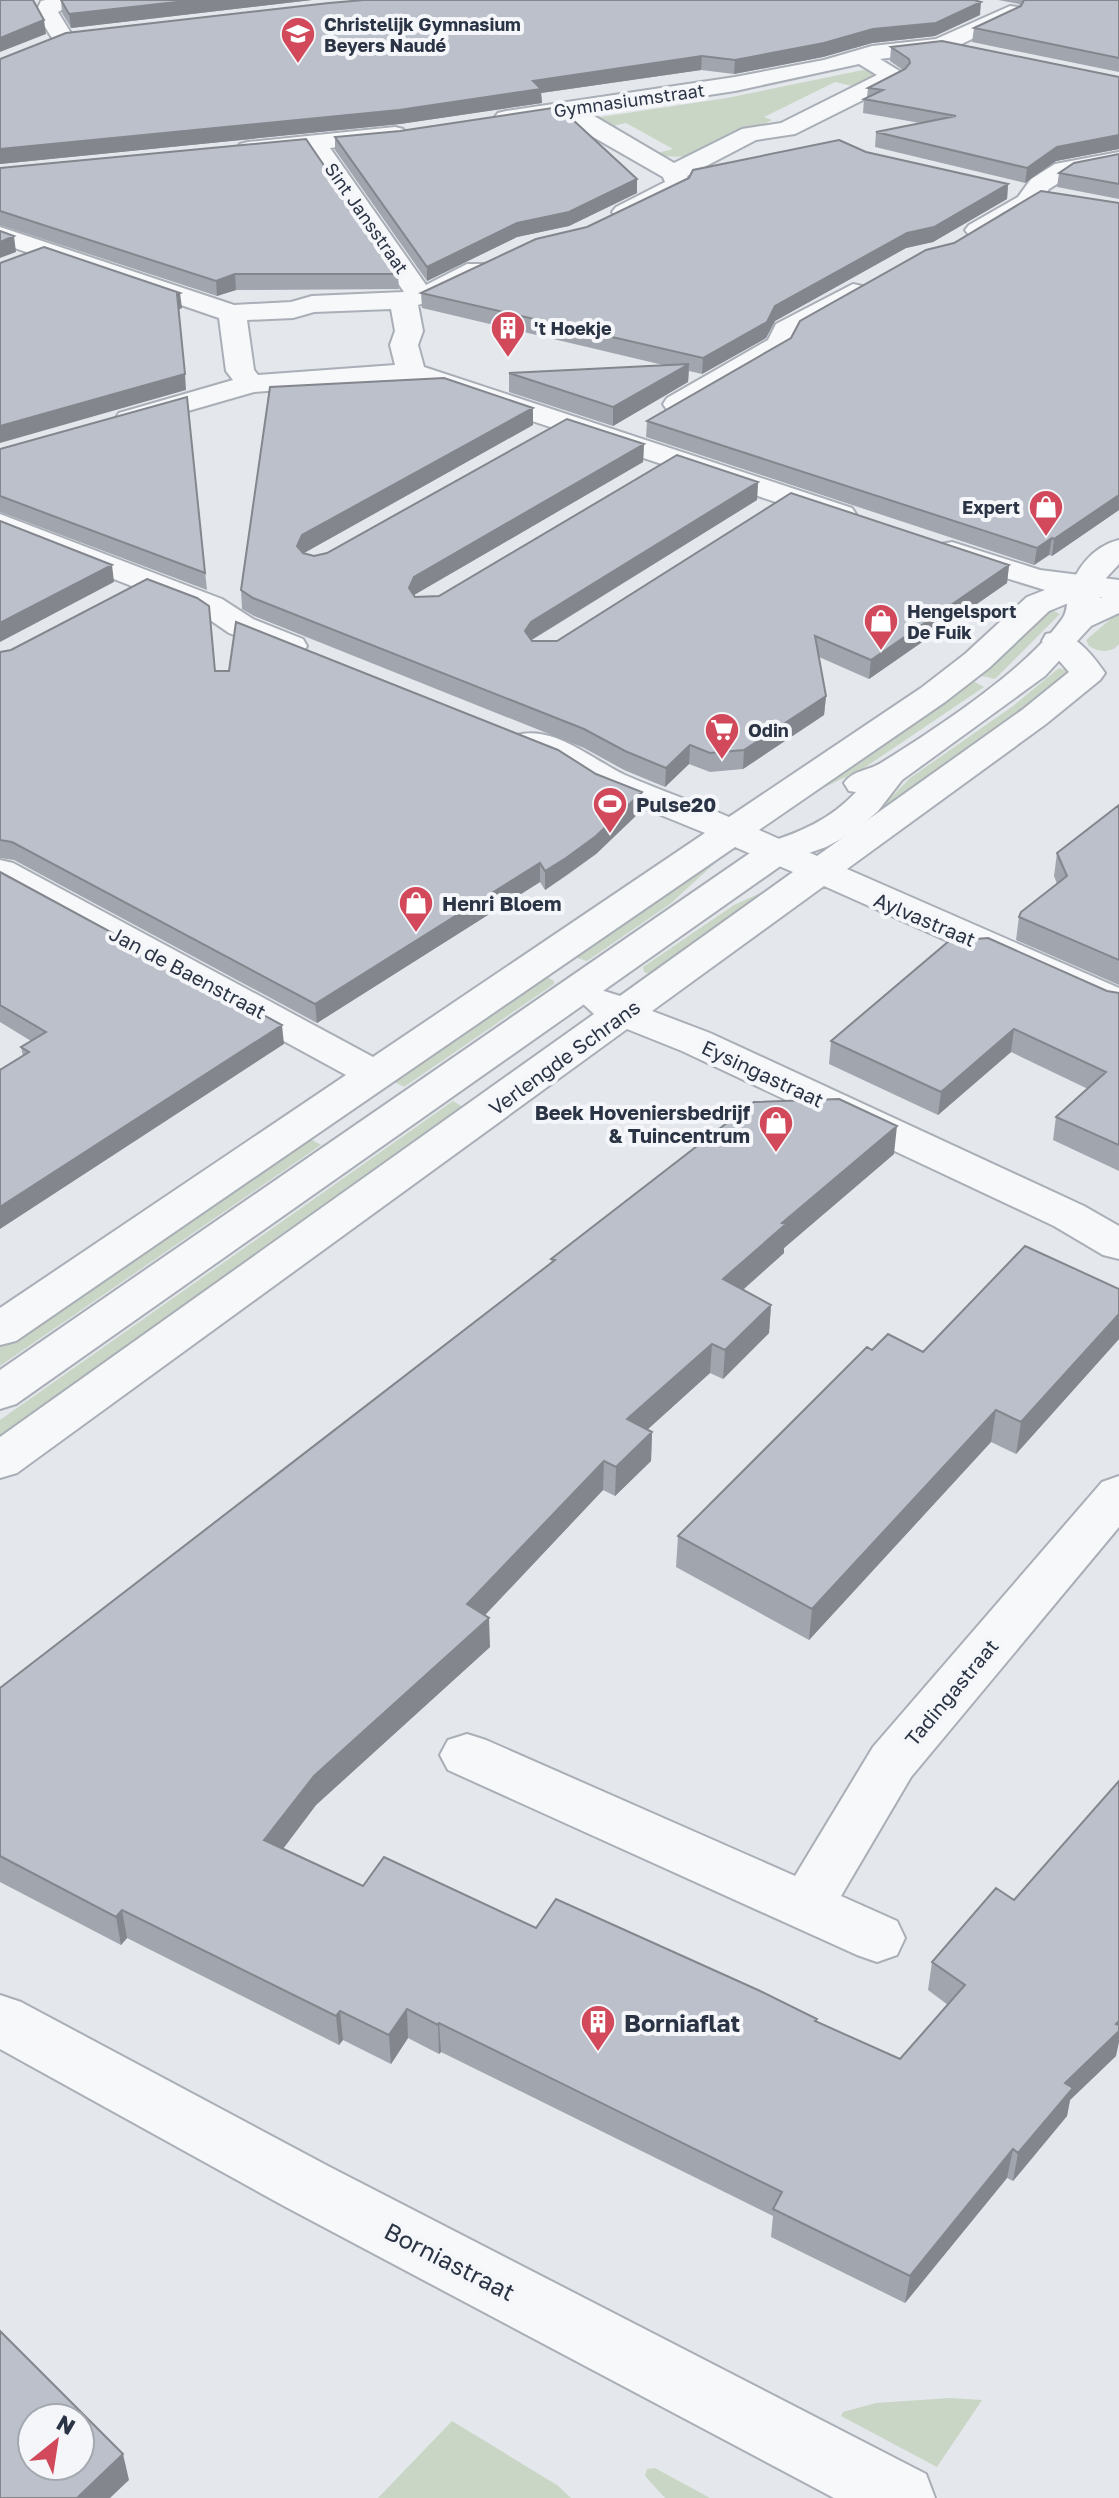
<svg xmlns="http://www.w3.org/2000/svg" width="1119" height="2498" font-family="'Golos Text',sans-serif">
<style>
.green{fill:#c9d6c5}
.lines{fill:none;stroke-linecap:round;stroke-linejoin:round}
.minor-casing{stroke:#a9aeb7;stroke-width:4}
.tertiary-casing{stroke:#a9aeb7;stroke-width:4}
.minor{fill:#f7f8fa;fill-rule:evenodd}
.tertiary{fill:#f7f8fa;fill-rule:evenodd}
.wall{fill:#a1a5ae}
.shaded-wall{fill:#83868d}
.building{fill:#bbc0ca;stroke:#83868d;stroke-width:2;fill-rule:evenodd}
.labels{text-anchor:middle;dominant-baseline:central;stroke-width:8;stroke-linejoin:round;paint-order:stroke}
.far-poi-label{font-size:18px;font-weight:bold;fill:#2b3445;stroke:#f4f6f9;text-anchor:start}
.far-street-label{font-size:18px;fill:#2b3445;stroke:#f4f6f9}
.poi-label{font-size:20px;font-weight:bold;fill:#2b3445;stroke:#f4f6f9;text-anchor:start}
.street-label{font-size:20px;fill:#2b3445;stroke:#f4f6f9}
.near-poi-label{font-size:24px;font-weight:bold;fill:#2b3445;stroke:#f4f6f9;text-anchor:start}
.near-street-label{font-size:24px;fill:#2b3445;stroke:#f4f6f9}
</style>
<rect width="100%" height="100%" fill="#e4e7ec"/>
<path class="green" d="M863,70L871,72L873,78L857,87L835,82L764,117L772,120C742,135 690,168 657,153L673,149L626,123L609,127L594,118L727,98Z
M1050,609L1060,614L995,679L978,675Z
M1119,612V644C1111,654 1098,652 1089,646L1086,640Z
M1059,668L1065,670L1068,677L883,816L876,813L910,778L1013,706Z
M971,680L984,687L864,768L821,789L815,786Z
M714,859L715,863L670,904L587,961L571,956Z
M773,887L651,975L644,972L643,967L734,905Z
M543,975L554,981V984L404,1087L387,1078Z
M453,1101L470,1111L0,1445V1420Z
M304,1135L321,1145L0,1366V1343Z
M950,2398L982,2400L937,2467L841,2416L843,2412L876,2403Z
M452,2421L557,2485L571,2498H378Z
M655,2468L710,2498H665L645,2476L647,2469Z"/>
<g class="lines">
<defs>
<path id="minor" d="M46,0H79L58,12L74,38L71,43H55L36,12L41,1Z
M1010,6L1018,7L1021,12L1018,17L949,50L880,59L906,75L903,80L795,134L756,140L687,176L690,185L687,190L625,220L616,217L612,212L616,207L665,182L663,177L588,134L564,116L506,125L498,123L494,118L498,113L506,111L735,77L824,60L872,46L936,39ZM859,64L877,75L781,123L742,129L674,163L589,113L735,91Z
M395,127L403,129L407,134L403,139L330,148L426,285L467,264H485L489,270L485,276L443,297L418,305L423,331L418,345L424,367L852,508L856,514L852,520L841,523L830,520L421,384L396,381L254,392L129,428L119,425L115,419L119,413L233,380L226,371L219,318L0,243V227L234,305L291,302L312,296L404,292L308,150L248,156L240,154L236,149L240,144L248,142ZM391,309L395,331L390,345L395,365L258,375L254,370L247,320L293,318L314,312Z
M1119,152V166L1071,175L1049,189L1036,207L987,235H969L965,230L969,225L1018,197L1031,179L1055,164Z
M853,284L862,286L866,292L862,298L797,335L789,351L687,410L677,413L667,410L663,404L667,398L768,340L776,324Z
M0,514L222,599L253,619L303,639L307,646L303,653L291,656L279,653L229,633L200,613L0,534Z
M952,542L1040,570L1119,580V600L1088,595L1049,611L989,668L945,702L759,830L817,856L1022,710L1069,672L1042,641L1046,634C1072,628 1091,653 1105,673L1100,680L1046,724L847,869L1119,988V1015L1105,1011L824,886L652,1011L710,1033L1084,1206L1119,1226V1259L1103,1255L1054,1226L682,1051L627,1029L17,1473L0,1478V1437L594,1014L581,1002L587,994L601,990L620,996L793,872L735,847L16,1341L0,1345V1308L346,1075L0,886V860L13,863L373,1057L705,833L597,789L559,765L517,749L512,742L517,735C554,725 593,760 625,775C659,790 695,802 729,817L921,688L965,654L1027,597L1045,590L941,558L936,551L941,544Z
M1119,1476V1527L911,1777L841,1896L897,1921L905,1938L897,1955L877,1962L857,1955L448,1770L440,1755L448,1740L467,1734L486,1740L795,1876L873,1747L1102,1482Z"/>
<path id="tertiary" d="M1119,540V564L1106,578L1100,598L1119,591V613L1091,626L1045,676L902,780L878,811L854,832L826,847L789,860L16,1404L0,1409V1370L763,844C799,833 830,820 856,792L849,791L844,783C853,770 868,771 881,763C934,730 1027,669 1062,619C1067,613 1067,603 1068,596C1074,570 1093,546 1119,540Z
M0,1995L21,2002L328,2166L926,2474L935,2498H834L284,2206L0,2049Z"/>
</defs>
<use href="#minor" class="minor-casing"/>
<use href="#tertiary" class="tertiary-casing"/>
<use href="#minor" class="minor"/>
<use href="#tertiary" class="tertiary"/>
</g>
<path class="wall" d="M61,0H312L71,28L62,13Z
M998,0H1119V72L972,42L974,28L1020,6L1019,4Z
M980,15L935,36L872,43L823,57L734,74L701,70L541,93L542,103L400,124L0,164V59Z
M891,47L1119,77V149L1056,161L1025,183L875,147L876,132L920,123L863,113L864,99L867,97L868,88L903,70L890,61Z
M335,137L637,179V193L569,226L517,237L427,281L335,150Z
M866,152L1008,184L1007,199L933,242L906,248L775,321L766,338L702,374L689,371L688,382L613,426L509,392V373L663,365L422,308L421,293L587,227Z
M1119,154V199L1057,187L1059,173Z
M0,168L398,274L399,289L236,290L217,296L0,225Z
M1119,203V510L1052,556L1049,555L1034,565L646,437L647,421Z
M187,397L207,590L0,512V449Z
M533,408V425L304,553L314,556L327,553L644,444L643,462L414,595L415,597L439,596L758,482L757,500L532,640V641H557L1009,565L1007,583L869,679L819,657L826,696L824,715L743,769L710,772L689,764L665,787L624,770L584,748L254,616L242,609L241,590Z
M0,652L215,671L596,774L642,792V810L596,854L566,876L545,890L540,882L317,1023L14,860L0,858Z
M1119,805V985L1016,940L1019,917L1057,884L1054,876L1057,853Z
M0,872L284,1044L23,1056L21,1047L31,1041L0,1022Z
M1107,991L1119,993V1171L1053,1140L1056,1117L1088,1089L1011,1052L938,1115L829,1064L831,1041Z
M894,1154L784,1248V1253L743,1290L771,1305L769,1333L723,1379L710,1373L647,1430L652,1432L651,1461L615,1496L603,1490L485,1615L490,1647L316,1805L283,1848L363,1886L536,1928L817,2019L816,2022L900,2059L948,2005L928,1990L932,1962L1116,2056L1070,2100L1067,2116L1013,2181L1007,2178L905,2303L771,2237L773,2216L441,2052L439,2054L408,2038L391,2064L343,2040L339,2045L127,1938L121,1945L0,1882V1688L552,1263L551,1259Z
M1119,1289V1339L1016,1454L991,1442L809,1640L676,1567L678,1536L872,1350L923,1352Z"/>
<path class="shaded-wall" d="M195,0H312L71,28L69,14Z
M981,2L980,15L935,36L872,43L823,57L734,74L735,60L873,29Z
M44,20L46,34L0,52V38Z
M702,56L701,70L541,93L542,103L400,124L0,164V149L533,81Z
M1119,135V149L1056,161L1025,183L1027,168L1057,147Z
M637,179V193L569,226L517,237L427,281V267L517,223Z
M1008,184L1007,199L933,242L906,248L775,321L766,338L702,374L703,358L775,306L907,233Z
M14,236L16,252L0,258V242Z
M235,274L236,290L217,296L216,281Z
M180,293L182,308L178,310L177,294Z
M689,364L688,382L613,426V407Z
M185,374L186,390L0,443V426Z
M533,408V425L304,553L297,546L302,535Z
M644,444L643,462L414,595L409,588L414,577Z
M758,482L757,500L531,640L525,631L531,622Z
M1119,495V510L1052,556L1054,539Z
M1052,538L1049,555L1034,565L1037,548Z
M112,565L114,582L0,642V623Z
M1009,565L1007,583L869,679L871,660Z
M826,696L824,715L743,769L744,750Z
M690,745L689,764L665,787L666,768Z
M642,792V810L596,854L545,890V871Z
M540,863V882L317,1023L315,1004Z
M282,1025L284,1044L0,1229V1207Z
M1014,1029L1011,1052L938,1115L941,1092Z
M897,1126L894,1154L784,1248V1253L722,1308L723,1279L782,1223Z
M771,1305L769,1333L723,1379L725,1350Z
M1119,1314V1339L1016,1454L1021,1422Z
M712,1344L710,1373L627,1448V1419Z
M996,1410L991,1442L809,1640L812,1609Z
M652,1432L651,1461L615,1496L616,1467Z
M604,1461L603,1490L468,1633L467,1604Z
M489,1618L490,1647L316,1805L268,1869L264,1840L314,1776Z
M122,1910L127,1938L121,1945L116,1917Z
M407,2009L408,2038L391,2064L389,2035Z
M340,2011L343,2040L339,2045L336,2016Z
M1119,2021V2042L1116,2056L1070,2100L1067,2116L1013,2181L1018,2153L1065,2083Z
M439,2023L441,2052L439,2054L438,2025Z
M1013,2149L1007,2178L905,2303L910,2276Z
M123,2454L129,2480L110,2498H77Z"/>
<path class="building" d="M0,0H33L44,20L0,38Z
M61,0H195L69,14Z
M364,0H974L981,2L936,23L873,29L824,43L735,60L702,56L533,81L541,89L399,110L0,149V59L66,33L329,3Z
M1024,0H1119V58L974,28L1021,6Z
M942,41L1119,77V135L1057,147L1027,168L876,132L956,116L864,99L883,90L868,88L905,69L910,63L909,59L891,47Z
M559,107L637,179L569,212L517,223L427,267L335,137L400,131Z
M306,139L398,274H235L216,281L0,211V168Z
M839,140L866,152L1008,184L934,227L907,233L775,306L767,322L703,358L421,293L536,239L587,227L689,178L693,170Z
M1119,154V184L1059,173L1074,163Z
M1041,191L1119,203V495L1054,539L1052,538L1037,548L647,421L791,338L800,321L926,250L954,243Z
M0,231L14,236L0,242Z
M44,247L180,293L177,294L185,374L0,426V263Z
M689,364L613,407L509,373Z
M444,378L533,408L302,535L297,546L303,553L314,556L327,553L567,419L644,444L414,577L409,588L415,597L439,596L677,455L758,482L531,622L525,631L532,641H557L791,493L1009,565L871,660L815,636L826,696L744,750L710,753L690,745L666,768L625,751L584,729L253,598L241,590L270,387Z
M187,397L205,573L0,496V449Z
M0,521L112,565L0,623Z
M147,579L197,598L209,606L215,671H229L236,622L558,750L596,774L642,792L596,836L566,858L545,871L540,863L315,1004L12,842L0,840V652L11,650Z
M1119,805V960L1019,917L1021,912L1067,876L1057,853Z
M0,872L282,1025L0,1207V1070L29,1052L21,1047L46,1032L0,1005Z
M988,938L1107,991L1119,993V1145L1056,1117L1106,1072L1014,1029L941,1092L831,1041L949,941Z
M839,1099L897,1126L782,1223L786,1224L723,1279L771,1305L725,1350L712,1344L627,1419L652,1432L616,1467L604,1461L467,1604L489,1618L314,1776L264,1840L363,1886L384,1857L536,1928L556,1899L758,1990L817,2019L815,2021L900,2059L965,1985L932,1962L996,1888L1014,1900L1119,1781V2021L1116,2024L1119,2025V2031L1065,2083L1073,2088L1018,2153L1013,2149L910,2276L773,2209L782,2192L439,2023L438,2025L407,2009L389,2035L340,2011L336,2016L122,1910L116,1917L0,1856V1688L555,1260L551,1259L754,1102Z
M1025,1246L1119,1289V1314L1021,1422L996,1410L812,1609L678,1536L867,1347L872,1350L888,1334L923,1352Z
M0,2331L123,2454L77,2498H0ZM32,2418H80V2466H32Z"/>
<defs>
<symbol id="school-pin" viewBox="-11 -11 22 30"><path d="M0 17L-7.5 6A9.5 9.5 0 1 1 7.5 6Z" fill="#d1495b" stroke="#f4f6f9"/><path d="M0-5L7-2L0 1L-7-2ZM-4 1L0 2.5L4 1V4Q0 6-4 4Z" fill="#fff"/></symbol>
<symbol id="building-pin" viewBox="-11 -11 22 30"><path d="M0 17L-7.5 6A9.5 9.5 0 1 1 7.5 6Z" fill="#d1495b" stroke="#f4f6f9"/><path d="M-4-6H4V6H1V3H-1V6H-4ZM-2.5-4.3h1.7v1.8h-1.7ZM.8-4.3h1.7v1.8H.8ZM-2.5-1h1.7V.8h-1.7ZM.8-1h1.7V.8H.8Z" fill="#fff"/></symbol>
<symbol id="shop-pin" viewBox="-11 -11 22 30"><path d="M0 17L-7.5 6A9.5 9.5 0 1 1 7.5 6Z" fill="#d1495b" stroke="#f4f6f9"/><path d="M-5-2.5h2.3a2.7 3.5 0 0 1 5.4 0H5L5.5 6h-11ZM-1.5-2.5h3a1.5 2.3 0 0 0-3 0Z" fill="#fff"/></symbol>
<symbol id="supermarket-pin" viewBox="-11 -11 22 30"><path d="M0 17L-7.5 6A9.5 9.5 0 1 1 7.5 6Z" fill="#d1495b" stroke="#f4f6f9"/><path d="M-6-5.5h2.5l.6 2H6L4.5 2H-2.5L-4.4-4H-6ZM-1.5 3.2a1.3 1.3 0 1 0 .1 0ZM3 3.2a1.3 1.3 0 1 0 .1 0Z" fill="#fff"/></symbol>
<symbol id="stadium-pin" viewBox="-11 -11 22 30"><path d="M0 17L-7.5 6A9.5 9.5 0 1 1 7.5 6Z" fill="#d1495b" stroke="#f4f6f9"/><path d="M0-5a6.5 5 0 1 0 0 10a6.5 5 0 1 0 0-10ZM-3.5-1.8h7v3.6h-7Z" fill="#fff"/></symbol>
</defs>
<g fill-rule="evenodd">
<use href="#school-pin" x="278" y="14" width="40" height="54"/>
<use href="#building-pin" x="488" y="308" width="40" height="54"/>
<use href="#shop-pin" x="1026" y="487" width="40" height="54"/>
<use href="#shop-pin" x="861" y="601" width="40" height="54"/>
<use href="#supermarket-pin" x="702" y="710" width="40" height="54"/>
<use href="#stadium-pin" x="590" y="784" width="40" height="54"/>
<use href="#shop-pin" x="396" y="883" width="40" height="54"/>
<use href="#shop-pin" x="756" y="1103" width="40" height="54"/>
<use href="#building-pin" x="578" y="2002" width="40" height="54"/>
</g>
<g class="labels">
<g class="far-poi-label">
<text x="324" y="24">Christelijk Gymnasium<tspan x="324" dy="21">Beyers Naudé</tspan></text>
<text x="534" y="328">'t Hoekje</text>
<text x="1020" y="507" text-anchor="end">Expert</text>
<text x="907" y="611">Hengelsport<tspan x="907" dy="21">De Fuik</tspan></text>
<text x="748" y="730">Odin</text>
</g>
<g class="far-street-label">
<text transform="translate(629 100) rotate(-8)">Gymnasiumstraat</text>
<text transform="translate(367 218) rotate(55)">Sint Jansstraat</text>
</g>
<g class="poi-label">
<text x="636" y="804">Pulse20</text>
<text x="442" y="903">Henri Bloem</text>
<text x="750" y="1112" text-anchor="end">Beek Hoveniersbedrijf<tspan x="750" dy="23">&amp; Tuincentrum</tspan></text>
</g>
<g class="street-label">
<text transform="translate(925 919) rotate(23)">Aylvastraat</text>
<text transform="translate(188 972) rotate(28)">Jan de Baenstraat</text>
<text transform="translate(564 1057) rotate(-36)">Verlengde Schrans</text>
<text transform="translate(763 1073) rotate(25)">Eysingastraat</text>
<text transform="translate(951 1692) rotate(-50)">Tadingastraat</text>
</g>
<g class="near-poi-label">
<text x="624" y="2022">Borniaflat</text>
</g>
<g class="near-street-label">
<text transform="translate(450 2261) rotate(27)">Borniastraat</text>
</g>
</g>
<g transform="translate(56 2442) rotate(30)"><circle r="38" fill="#f4f6f9" stroke="#a4a8b1" stroke-width="2"/>
<path d="M0-6L14 30L0 20L-14 30Z" fill="#d1495b"/>
<text y="-12" font-size="22" font-weight="bold" text-anchor="middle" fill="#2b3445">N</text>
</g>
</svg>
